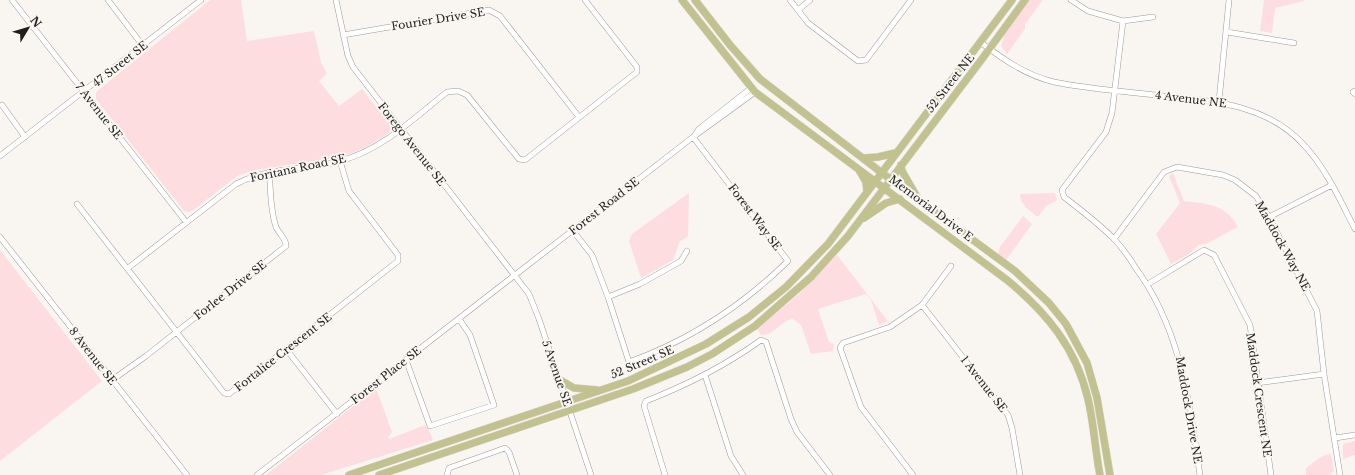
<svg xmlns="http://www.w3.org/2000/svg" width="1355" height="475" font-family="'Libre Baskerville',serif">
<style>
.green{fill:#fedde0}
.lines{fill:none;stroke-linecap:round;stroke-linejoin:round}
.minor-casing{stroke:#9c9a96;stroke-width:6}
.major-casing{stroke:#d2d2d2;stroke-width:8}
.minor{stroke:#fff;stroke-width:5}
.major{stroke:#c2c28f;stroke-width:7}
.labels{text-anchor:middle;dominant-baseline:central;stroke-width:4;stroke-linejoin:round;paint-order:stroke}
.street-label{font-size:11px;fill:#1f1e1c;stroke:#f9f6f1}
</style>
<rect width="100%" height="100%" fill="#f9f6f1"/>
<path class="green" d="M210,0H241L247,41L314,31L321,62L327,74L319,81L339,106L362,89L390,124L391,129L389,133L364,148L342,157L255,170L237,176L195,209L189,212L184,211L96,99V92Z
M1029,0H1043L1025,24V29L1007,54L1001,46L1005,33Z
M1264,0H1303L1304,1L1275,8L1272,33L1260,31Z
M1173,173L1184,201C1208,204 1226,204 1238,227L1206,244L1199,245L1189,254L1171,264L1156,234L1180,203L1169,176Z
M689,193L688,237L680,241L673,260L641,278L629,241L632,234Z
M1055,193L1057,200L1046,206L1038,217C1030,211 1020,205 1020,194Z
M1023,216L1032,224L1006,260L998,254L1000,247Z
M0,250L102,381L0,461Z
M837,255L888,321L879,325L871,300L866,294L818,309L829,342L834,344L833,351L811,354L801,325L793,319C781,320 774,336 761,335L757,329L800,293Z
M376,388L392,432L388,437L389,439L425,425L430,432L433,440L321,475H266Z
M1355,441V455L1343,459V444Z
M1331,454L1334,471L1329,475H1306V468L1322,456Z"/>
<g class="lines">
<defs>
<path id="minor" d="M12,0L186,222
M108,0L143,46
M336,0L348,56L353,67L529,294L539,319L591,475
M790,0L808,23L858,61L866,60L911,0
M1071,0L1088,11L1123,21L1153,17
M798,10L810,0
M1123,21L1112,113L1106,132L1062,190L1064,197C1081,210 1098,223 1113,238C1121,246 1129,257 1135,267C1181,329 1189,401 1200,475
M1227,32L1294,43
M343,35L489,10L500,16L579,117
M980,42C1003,59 1025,75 1054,82C1093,90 1134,92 1174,97C1221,102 1269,107 1303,144C1326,168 1340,200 1355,229
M1355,91L1353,92L1355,94
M1219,101L1229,0
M2,105L25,137
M695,135L699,129L751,88
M0,156L201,0
M77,204L224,393L229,394L398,261V255L349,191L340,161
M1269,217L1332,185
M573,231L592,255L608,297L629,362C690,340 742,306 788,261L693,137
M0,237L187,475
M1114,239L1164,172L1177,167L1223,175L1235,180L1256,196L1269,217L1317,311L1324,374L1340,475
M128,268L236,184C268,167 305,170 340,161C382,150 414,118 447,92L458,91L467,95L519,159L525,160L637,72V67L585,0
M1148,284L1204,250L1214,255L1250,325L1271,475
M608,297L640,284L681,261L687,251
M922,305L1008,415L1012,428L1020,475
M286,349L337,414
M406,360L430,426L494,405L470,335L459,319
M705,375L731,456L743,475
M112,380L146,356L286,246C286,238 279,234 276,227C270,210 271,190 269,172
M1257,383L1324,374
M1335,438L1355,435
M257,475L693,137L755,92
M447,475L449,468L505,448L509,452L517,475
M665,475L644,406L646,401C687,385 725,366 761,340L766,342L791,419L797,432L830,475
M913,475L861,407L840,348L843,343L890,327L922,305L951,266"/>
<path id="major" d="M682,0L755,92L1007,280C1047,313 1076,348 1088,399C1094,424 1095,450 1100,475
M695,0L730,45L760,79L882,173L1015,271L1049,303L1066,324L1087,363L1097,398L1110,475
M864,158L878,157L895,153
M901,165L902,171L917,197
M859,170L866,182L867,192
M864,218L886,203L900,199
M560,380L574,388L597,390
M349,475L628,381L706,344L749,317L786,287L828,244L1012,0
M379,475L633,389L687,367L712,354L755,326L811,277L848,236L982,59L1025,0"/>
</defs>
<use href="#minor" class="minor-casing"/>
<use href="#major" class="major-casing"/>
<use href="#minor" class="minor"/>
<use href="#major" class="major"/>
</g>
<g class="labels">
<g class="street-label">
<text transform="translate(438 19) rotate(-9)">Fourier Drive SE</text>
<text transform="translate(120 64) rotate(-38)">47 Street SE</text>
<text transform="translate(950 83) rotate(-52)">52 Street NE</text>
<text transform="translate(1191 99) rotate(7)">4 Avenue NE</text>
<text transform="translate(99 111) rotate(52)">7 Avenue SE</text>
<text transform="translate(412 144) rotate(52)">Forego Avenue SE</text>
<text transform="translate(298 168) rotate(-12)">Foritana Road SE</text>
<text transform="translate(604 206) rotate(-38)">Forest Road SE</text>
<text transform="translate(931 208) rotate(37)">Memorial Drive E</text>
<text transform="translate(755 217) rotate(53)">Forest Way SE</text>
<text transform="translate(1283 246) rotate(61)">Maddock Way NE</text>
<text transform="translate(230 290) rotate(-38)">Forlee Drive SE</text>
<text transform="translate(283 352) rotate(-38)">Fortalice Crescent SE</text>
<text transform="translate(93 356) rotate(52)">8 Avenue SE</text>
<text transform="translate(642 362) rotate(-23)">52 Street SE</text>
<text transform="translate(557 373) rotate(71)">5 Avenue SE</text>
<text transform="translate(386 375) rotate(-38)">Forest Place SE</text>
<text transform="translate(984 384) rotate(52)">1 Avenue SE</text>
<text transform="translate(1259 395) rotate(82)">Maddock Crescent NE</text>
<text transform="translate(1189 410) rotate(80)">Maddock Drive NE</text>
</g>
</g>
<g transform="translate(28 28) rotate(52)" stroke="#f9f6f1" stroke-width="3" paint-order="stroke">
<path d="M0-3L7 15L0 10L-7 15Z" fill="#1f1e1c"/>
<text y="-6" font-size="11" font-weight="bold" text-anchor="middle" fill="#1f1e1c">N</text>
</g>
</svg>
